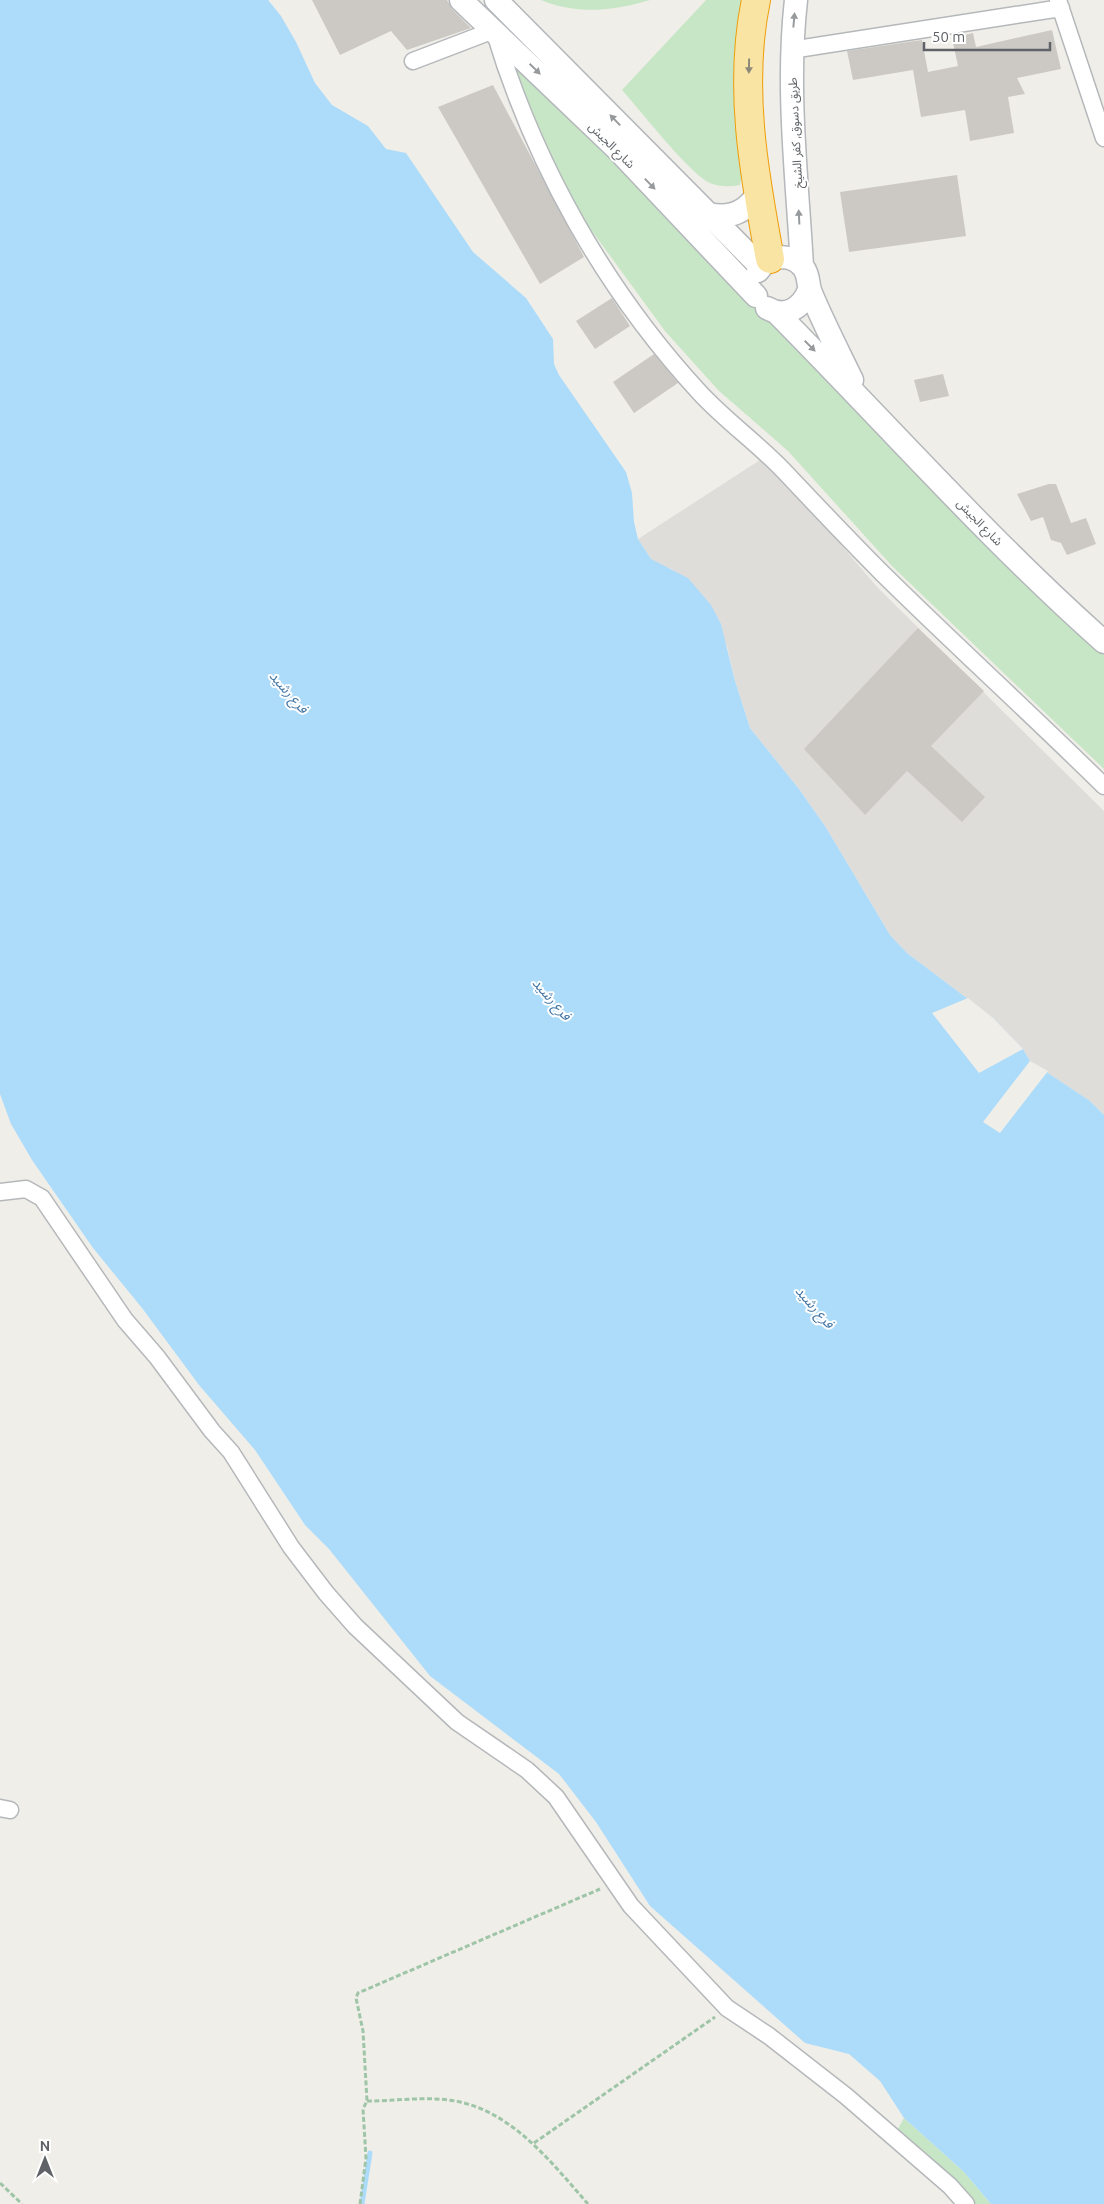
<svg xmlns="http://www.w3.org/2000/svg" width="1104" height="2204" font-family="Ubuntu,'Noto Sans Arabic',sans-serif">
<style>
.industrial{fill:#dfddda}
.green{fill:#c7e6c6}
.water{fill:#addcfb}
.pier{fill:#f0eee8}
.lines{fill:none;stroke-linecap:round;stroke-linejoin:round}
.stream{stroke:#addcfb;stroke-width:5}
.building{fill:#ccc9c4}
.minor-casing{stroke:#b5b8bb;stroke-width:19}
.secondary-casing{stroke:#b4b7bb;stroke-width:25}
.trunk-casing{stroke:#ee9e0a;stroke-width:30}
.path{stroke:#9ec5a8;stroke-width:3;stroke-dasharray:5 2.5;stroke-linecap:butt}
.minor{stroke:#fff;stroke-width:16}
.secondary{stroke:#fff;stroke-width:22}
.trunk{stroke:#fae4a4;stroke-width:28}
.oneway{fill:#979a9c}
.oneway2{fill:#8e8a79}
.labels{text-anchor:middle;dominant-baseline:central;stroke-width:4;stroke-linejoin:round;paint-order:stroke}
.street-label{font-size:12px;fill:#5f6367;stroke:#fff}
.water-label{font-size:14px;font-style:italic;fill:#4678a6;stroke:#fff}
</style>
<rect width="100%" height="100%" fill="#f0eee8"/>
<path class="industrial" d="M760,460L776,469L878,588L1104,811V1115L1090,1101L1030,1061L1023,1049L993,1018L907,953L890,935L825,826L799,789L750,728L735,681L727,646L672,569L664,567L651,559L638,539Z"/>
<path class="green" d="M541,0H650C614,11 577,15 541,0Z
M706,0H742L734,76L744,163L740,185C730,187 719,187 710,183C690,174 640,110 622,90Z
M509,52L638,186L1104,655V769L892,566L788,451L718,390L665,331L551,175Z
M904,2118L964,2172L991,2204H968L895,2134Z"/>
<path class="water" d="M0,0H268L281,16L296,42L315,83L332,105L368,126L386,149L406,153L473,252L526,298L553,339L554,364L559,375L626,472L632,493L634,522L638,539L651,559L688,578L711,605L721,624L735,681L750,728L799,789L825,826L890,935L907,953L993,1018L1023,1049L1030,1061L1090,1101L1104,1115V2204H991L964,2172L904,2118L880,2081L849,2054L805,2043L650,1906L596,1822L559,1774L430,1676L329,1549L305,1525L255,1450L199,1385L142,1308L93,1248L32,1160L11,1124L0,1094Z"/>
<path class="pier" d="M968,998L993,1018L1023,1049L979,1073L932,1013Z
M1030,1061L1048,1071L1000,1133L983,1122Z"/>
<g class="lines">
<path class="stream" d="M362,2204L370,2153"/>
</g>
<path class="building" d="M312,0H447L452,9L471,28L407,50L391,31L340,55Z
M1052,30L1061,69L1017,78L1025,94L1008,97L1014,133L970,141L965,110L921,117L913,70L853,80L847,51L922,40L928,72L958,66L952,38L973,33L976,47Z
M493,85L584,257L540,284L438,107Z
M957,175L966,236L849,252L840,192Z
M612,298L630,326L595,349L576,321Z
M654,354L678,383L634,413L613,382Z
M943,374L949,396L920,402L914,380Z
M1049,484H1056L1071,523L1086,518L1096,544L1067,555L1061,543L1051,540L1043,517L1031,521L1017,494Z
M918,628L984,691L931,746L985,797L962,822L907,771L865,815L804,749Z"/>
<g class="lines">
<defs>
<path id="minor" d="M1058,0L1104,138
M791,50L1061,8
M413,61L494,30C534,164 605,290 700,393C726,421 757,443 783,470C816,505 849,540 883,574C955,645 1031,714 1104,786
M0,1192L26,1189L42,1198L125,1320L157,1357L212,1431L231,1452L291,1547L326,1593L355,1626L457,1722L527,1770L556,1797L631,1906L727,2008L769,2036L846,2096L950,2186L966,2204
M0,1808L10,1810"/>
<path id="secondary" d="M461,0L616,148L756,296
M496,0L761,267
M796,0C786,88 797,177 802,266
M709,214C730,219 747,212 758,193
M758,271C768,255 791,252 803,267C810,276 807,284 811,293C823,322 838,351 852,380
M767,308C785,319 802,308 809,290
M776,312C885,422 988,539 1104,642"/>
<path id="trunk" d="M756,0C738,86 754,174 770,259"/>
</defs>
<use href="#minor" class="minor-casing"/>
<use href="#secondary" class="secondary-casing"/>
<use href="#trunk" class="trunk-casing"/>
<path class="path" d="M367,2101C395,2101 427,2096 455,2101C512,2111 551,2162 588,2204
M534,2143L715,2017
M0,2183L22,2204
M360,2204L366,2158L363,2109L367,2101L363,2031L356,1998L358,1993L600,1889"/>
<use href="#minor" class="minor"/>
<use href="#secondary" class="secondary"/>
<use href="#trunk" class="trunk"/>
</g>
<defs><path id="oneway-solid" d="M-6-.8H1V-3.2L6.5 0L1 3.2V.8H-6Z" transform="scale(1.25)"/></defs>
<g class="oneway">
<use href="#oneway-solid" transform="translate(794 20) rotate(-85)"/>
<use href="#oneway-solid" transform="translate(535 69) rotate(44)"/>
<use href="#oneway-solid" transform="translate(615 120) rotate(-134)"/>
<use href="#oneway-solid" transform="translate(650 184) rotate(46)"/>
<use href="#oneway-solid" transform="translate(799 217) rotate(-93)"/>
<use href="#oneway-solid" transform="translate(810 346) rotate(45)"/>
</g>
<use class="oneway2" href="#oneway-solid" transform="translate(749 66) rotate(91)"/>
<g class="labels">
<g class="street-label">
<text transform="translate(795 133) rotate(-93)">طريق دسوق, كفر الشيخ</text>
<text transform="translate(612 145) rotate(45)">شارع الجيش</text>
<text transform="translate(980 522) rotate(46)">شارع الجيش</text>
</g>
<g class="water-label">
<text transform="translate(289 692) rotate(49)">فرع رشيد</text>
<text transform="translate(552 999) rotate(49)">فرع رشيد</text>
<text transform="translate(815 1307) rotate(49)">فرع رشيد</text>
</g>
</g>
<g transform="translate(45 2159)" stroke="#ffffff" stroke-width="4" paint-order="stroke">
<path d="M0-4L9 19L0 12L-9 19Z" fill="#5f6367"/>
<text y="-8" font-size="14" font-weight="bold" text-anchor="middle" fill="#5f6367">N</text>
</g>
<path d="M924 42v8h126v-8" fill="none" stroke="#5f6367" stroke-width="2.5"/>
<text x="932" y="42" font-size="15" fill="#5f6367" stroke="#ffffff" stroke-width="4" paint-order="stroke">50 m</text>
</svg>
